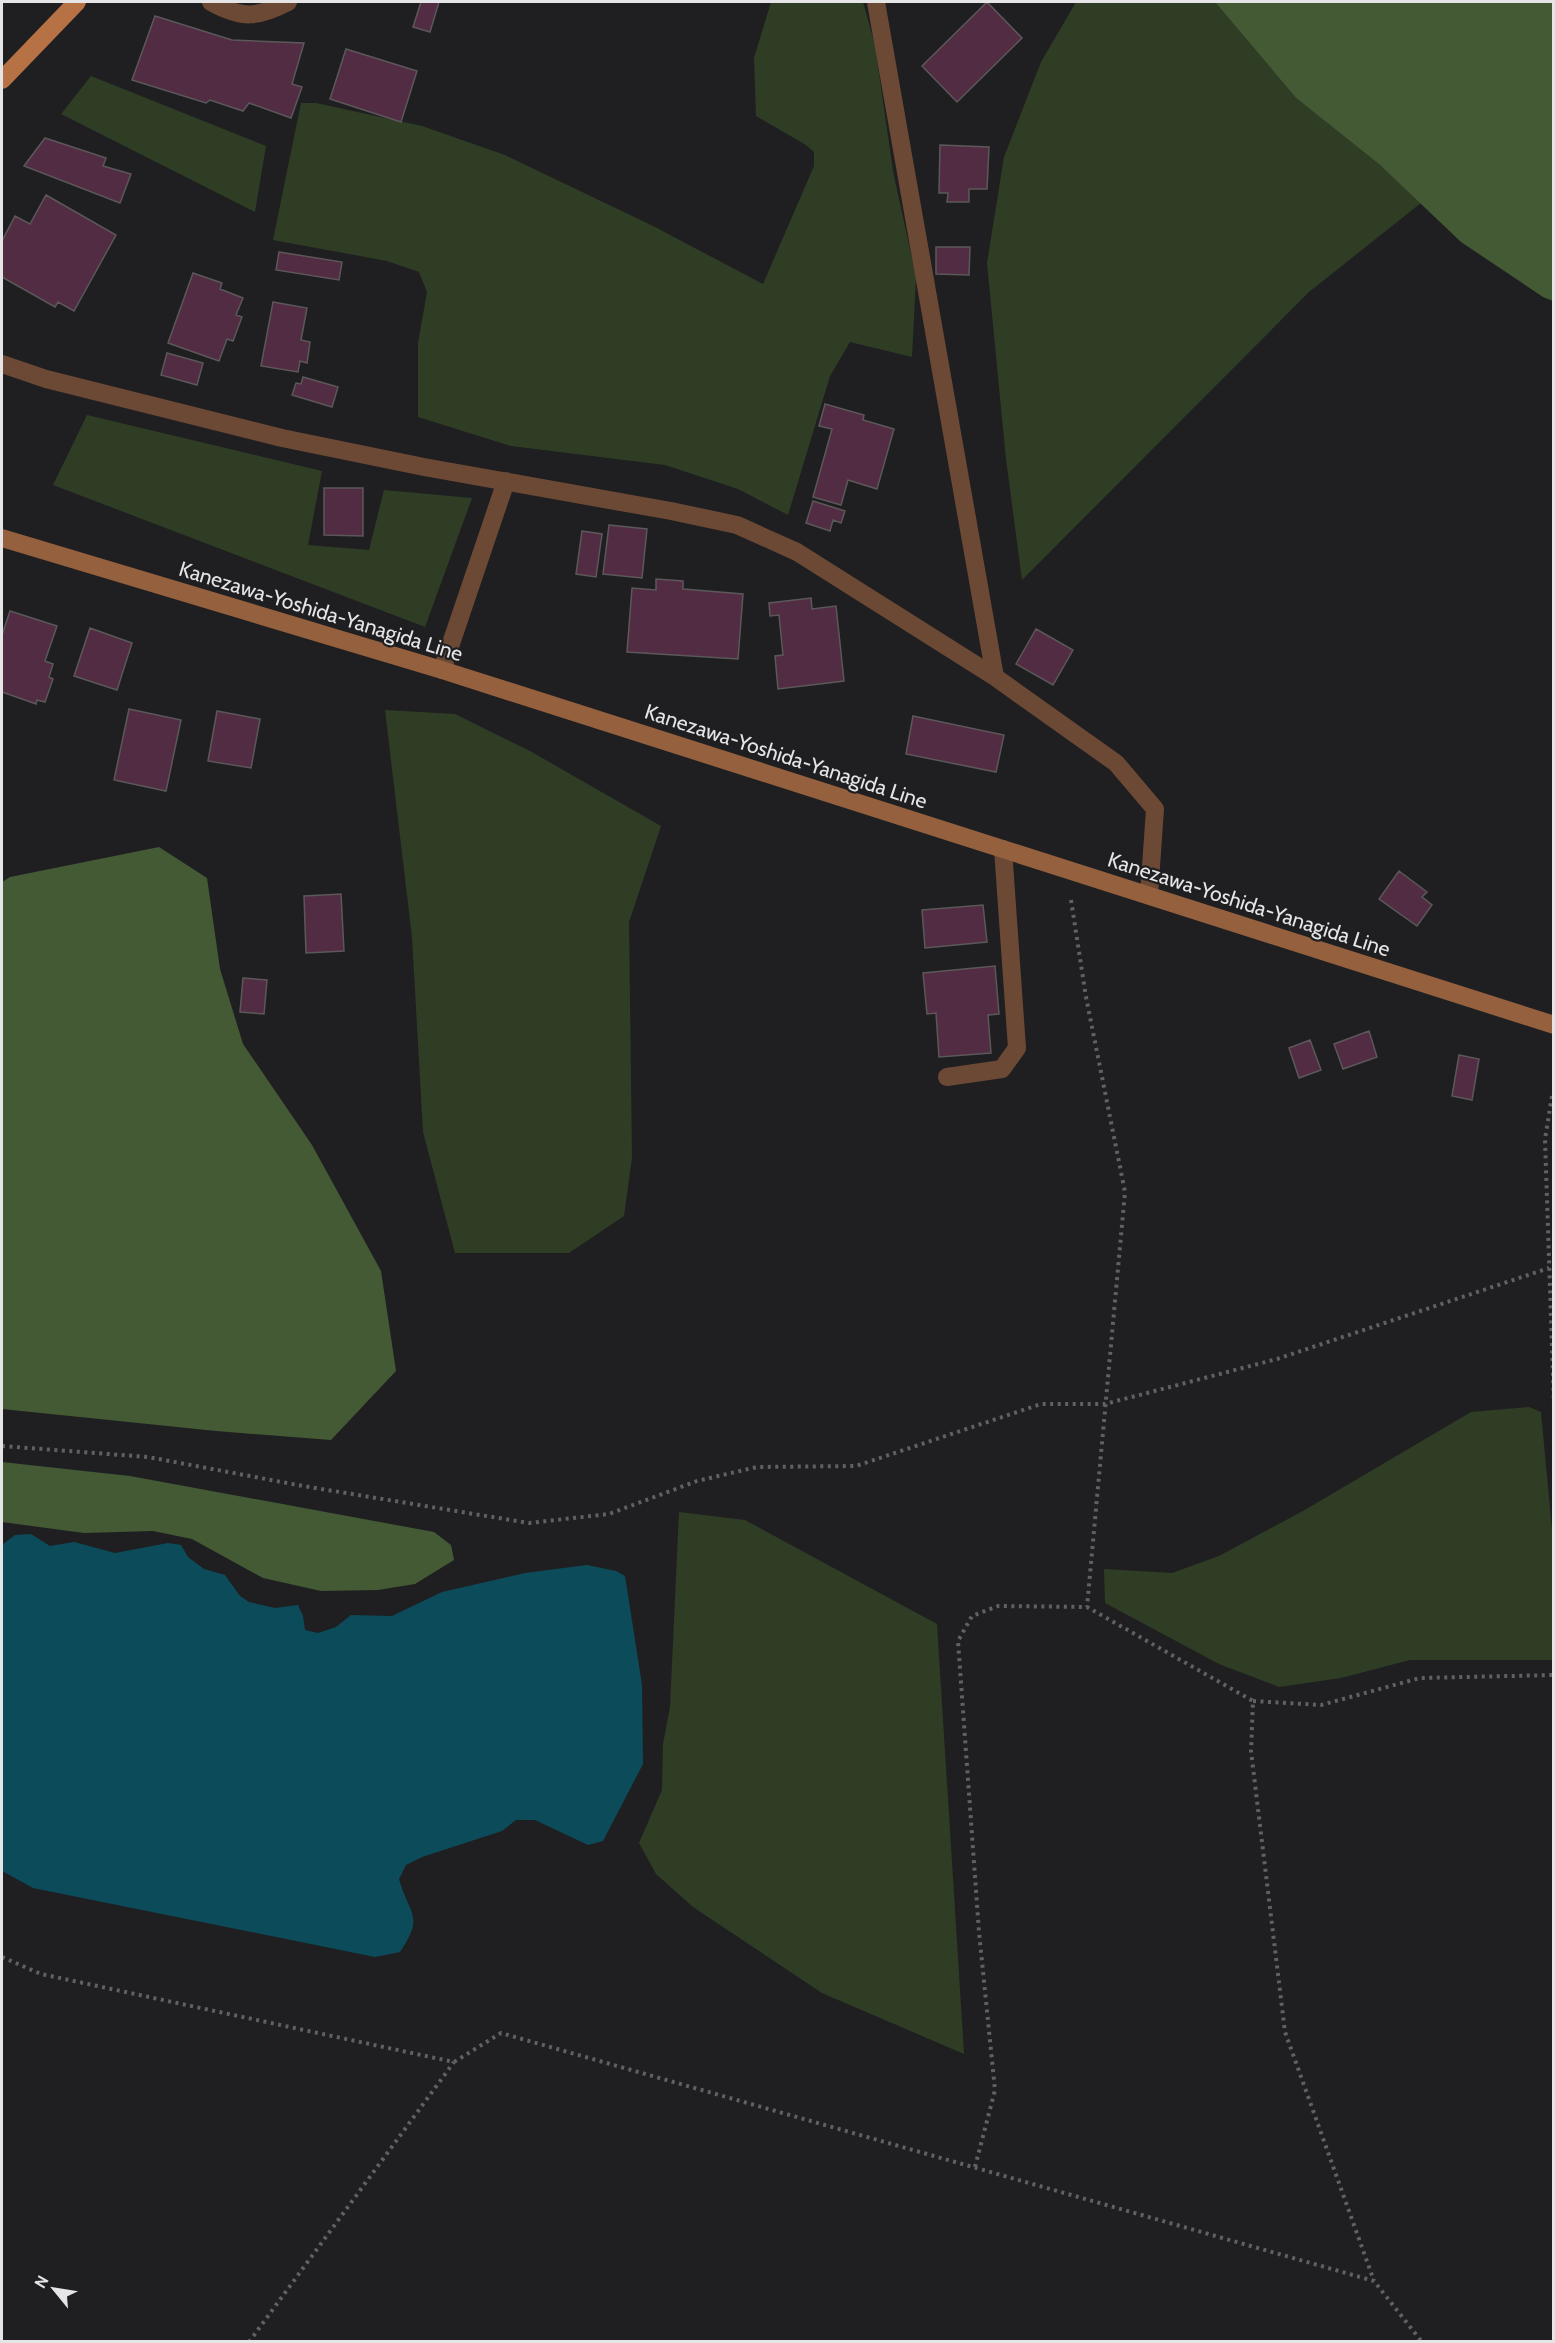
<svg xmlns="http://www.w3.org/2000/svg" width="1555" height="2343" font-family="Cabin,sans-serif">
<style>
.green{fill:#2f3d25}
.forest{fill:#435a35}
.water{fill:#0c4c5a}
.building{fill:#512c42;stroke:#5c585a;stroke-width:1.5}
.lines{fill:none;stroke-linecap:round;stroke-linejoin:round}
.path{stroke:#616163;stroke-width:4;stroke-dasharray:3 4.5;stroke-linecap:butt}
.lane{stroke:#6b4935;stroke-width:18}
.street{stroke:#6b4935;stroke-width:18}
.secondary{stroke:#95603e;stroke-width:18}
.primary{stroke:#b67145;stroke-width:18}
.labels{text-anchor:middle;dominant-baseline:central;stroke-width:4.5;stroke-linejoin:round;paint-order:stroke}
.street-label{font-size:21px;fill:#e5e5e7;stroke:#1f1f21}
</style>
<rect width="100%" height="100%" fill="#1f1f21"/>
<path class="green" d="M771,2H863L875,45L893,171L916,277L912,357L850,342L830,376L788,515L738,489L665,465L511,446L418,417V343L427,292L419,272L387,261L273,240L301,103H316L422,126L505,155L653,226L763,284L814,166V152L806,145L756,116L754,58Z
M1076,2H1215L1296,98L1380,165L1421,203L1309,292L1022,580L1006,459L987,263L1004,157L1041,62Z
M91,76L266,146L255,212L61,114Z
M87,415L322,471L308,545L369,550L384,490L472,498L425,627L53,485Z
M385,710L455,714L530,751L661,826L629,922L632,1158L624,1216L569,1253H455L423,1132L412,937Z
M1529,1407L1541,1412L1553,1540V1660H1410L1341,1678L1279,1687L1219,1664L1105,1603L1104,1569L1172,1573L1219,1556L1303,1511L1471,1412Z
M679,1512L745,1520L937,1624L964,2054L822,1993L693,1907L656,1874L639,1843L662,1790L663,1744L670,1707Z"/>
<path class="forest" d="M1215,2H1553V301L1543,297L1461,242L1380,165L1296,98Z
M159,847L207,878L220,969L243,1044L312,1145L381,1271L396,1371L331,1440L216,1431L2,1409V882L10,877Z
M2,1462L130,1476L434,1532L451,1545L454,1560L415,1584L378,1590L321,1591L263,1578L192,1539L153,1531L84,1533L2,1522Z"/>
<path class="water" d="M31,1534L50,1546L74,1542L115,1553L168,1543L181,1545L188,1557L204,1569L225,1575L240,1596L249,1602L275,1608L298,1605L303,1616L305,1630L318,1633L336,1627L351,1615L392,1616L442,1592L525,1573L587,1565L616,1571L625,1576L642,1685L643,1764L603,1841L588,1845L535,1820H516L502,1831L422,1857L406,1865L399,1879C409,1915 425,1915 400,1952L375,1957L33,1888L2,1871V1545L15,1535Z"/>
<path class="building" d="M421,2H439L430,32L413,27Z
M987,2L1022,38L957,102L922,66Z
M155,16L232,40L304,43L292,84L302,87L291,118L249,103L243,111L210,100L206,103L132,80Z
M346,49L417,71L401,122L330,99Z
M45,138L106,158L103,166L131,174L120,203L24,166Z
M940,145L989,147L987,189H969V202H947L948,193H939Z
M46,195L116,235L74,311L58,302L55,307L2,277V241L15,216L30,224Z
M936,247H970L969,275L936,274Z
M279,252L342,262L339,280L276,270Z
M193,273L222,283L220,289L243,298L236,315L242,317L233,341L227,339L219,361L168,343Z
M273,302L307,308L301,340L310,342L307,363L300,361L298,372L261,366Z
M167,353L203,363L197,385L161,375Z
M303,377L338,387L332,407L292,395L296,383L301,384Z
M825,404L864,415L863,420L894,429L877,489L848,480L841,505L813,497L832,429L819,426Z
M324,488H363V536L324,535Z
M813,501L845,511L841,523L833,520L830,531L806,523Z
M609,525L647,529L642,578L603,574Z
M582,531L602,534L596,577L576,574Z
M656,579L683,581V589L743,594L738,659L627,652L632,588L656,590Z
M811,598L812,609L836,606L844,681L778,689L775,656L783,655L779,615L770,616L769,603Z
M10,611L57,626L45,661L53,664L49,677L53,679L45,702L37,700L36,704L2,692V635Z
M90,628L132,643L117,690L74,676Z
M1036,629L1073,650L1053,685L1016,664Z
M129,709L181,720L166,791L114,780Z
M217,711L260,719L251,768L208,761Z
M913,716L1004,735L996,772L906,754Z
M1399,871L1427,892L1422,897L1432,905L1417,926L1379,899Z
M341,894L344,951L306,953L304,896Z
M983,905L987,942L925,948L922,910Z
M995,966L999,1014L988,1015L991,1053L939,1057L936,1013L927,1014L923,973Z
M243,978L267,980L264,1014L240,1012Z
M1369,1031L1377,1057L1343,1069L1334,1044Z
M1310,1040L1321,1070L1299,1078L1289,1048Z
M1459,1055L1479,1059L1472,1100L1452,1096Z"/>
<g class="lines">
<path class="path" d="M1071,900L1086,997L1125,1192L1087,1607
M1552,1096L1545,1139L1554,1407
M2,1446L148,1457L303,1486L529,1523L609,1514L697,1481L757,1467L856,1466L1041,1404H1105L1277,1359L1549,1268
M1253,1701L1321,1705L1420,1678L1554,1675
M2,1957L41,1974L454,2062L501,2033L1374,2281L1422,2342
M975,2167L995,2090L979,1932L958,1641L972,1616L998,1606L1087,1607L1253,1701L1251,1751L1285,2032L1374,2281
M249,2342L454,2062"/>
<path class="lane" d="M947,1077L1002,1069L1017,1048L1003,849"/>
<path class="street" d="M211,2C242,19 257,18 288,2
M876,2L995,677
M2,364L46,379L282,438L424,467L671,511L737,525L797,552L995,677L1116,763L1155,809L1149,895
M442,670L506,481"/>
<path class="secondary" d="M2,538L442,670L1554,1025"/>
<path class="primary" d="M2,80L77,2"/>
</g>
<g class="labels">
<g class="street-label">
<text transform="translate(321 611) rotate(17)">Kanezawa-Yoshida-Yanagida Line</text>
<text transform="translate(786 756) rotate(18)">Kanezawa-Yoshida-Yanagida Line</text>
<text transform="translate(1249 904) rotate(18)">Kanezawa-Yoshida-Yanagida Line</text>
</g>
</g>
<rect width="1555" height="2343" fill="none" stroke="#e5e5e7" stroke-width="6"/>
<g transform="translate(54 2289) rotate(300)" stroke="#1f1f21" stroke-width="4.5" paint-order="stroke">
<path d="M0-4.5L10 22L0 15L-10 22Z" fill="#e5e5e7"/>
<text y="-9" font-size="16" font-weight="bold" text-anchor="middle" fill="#e5e5e7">N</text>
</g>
</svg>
